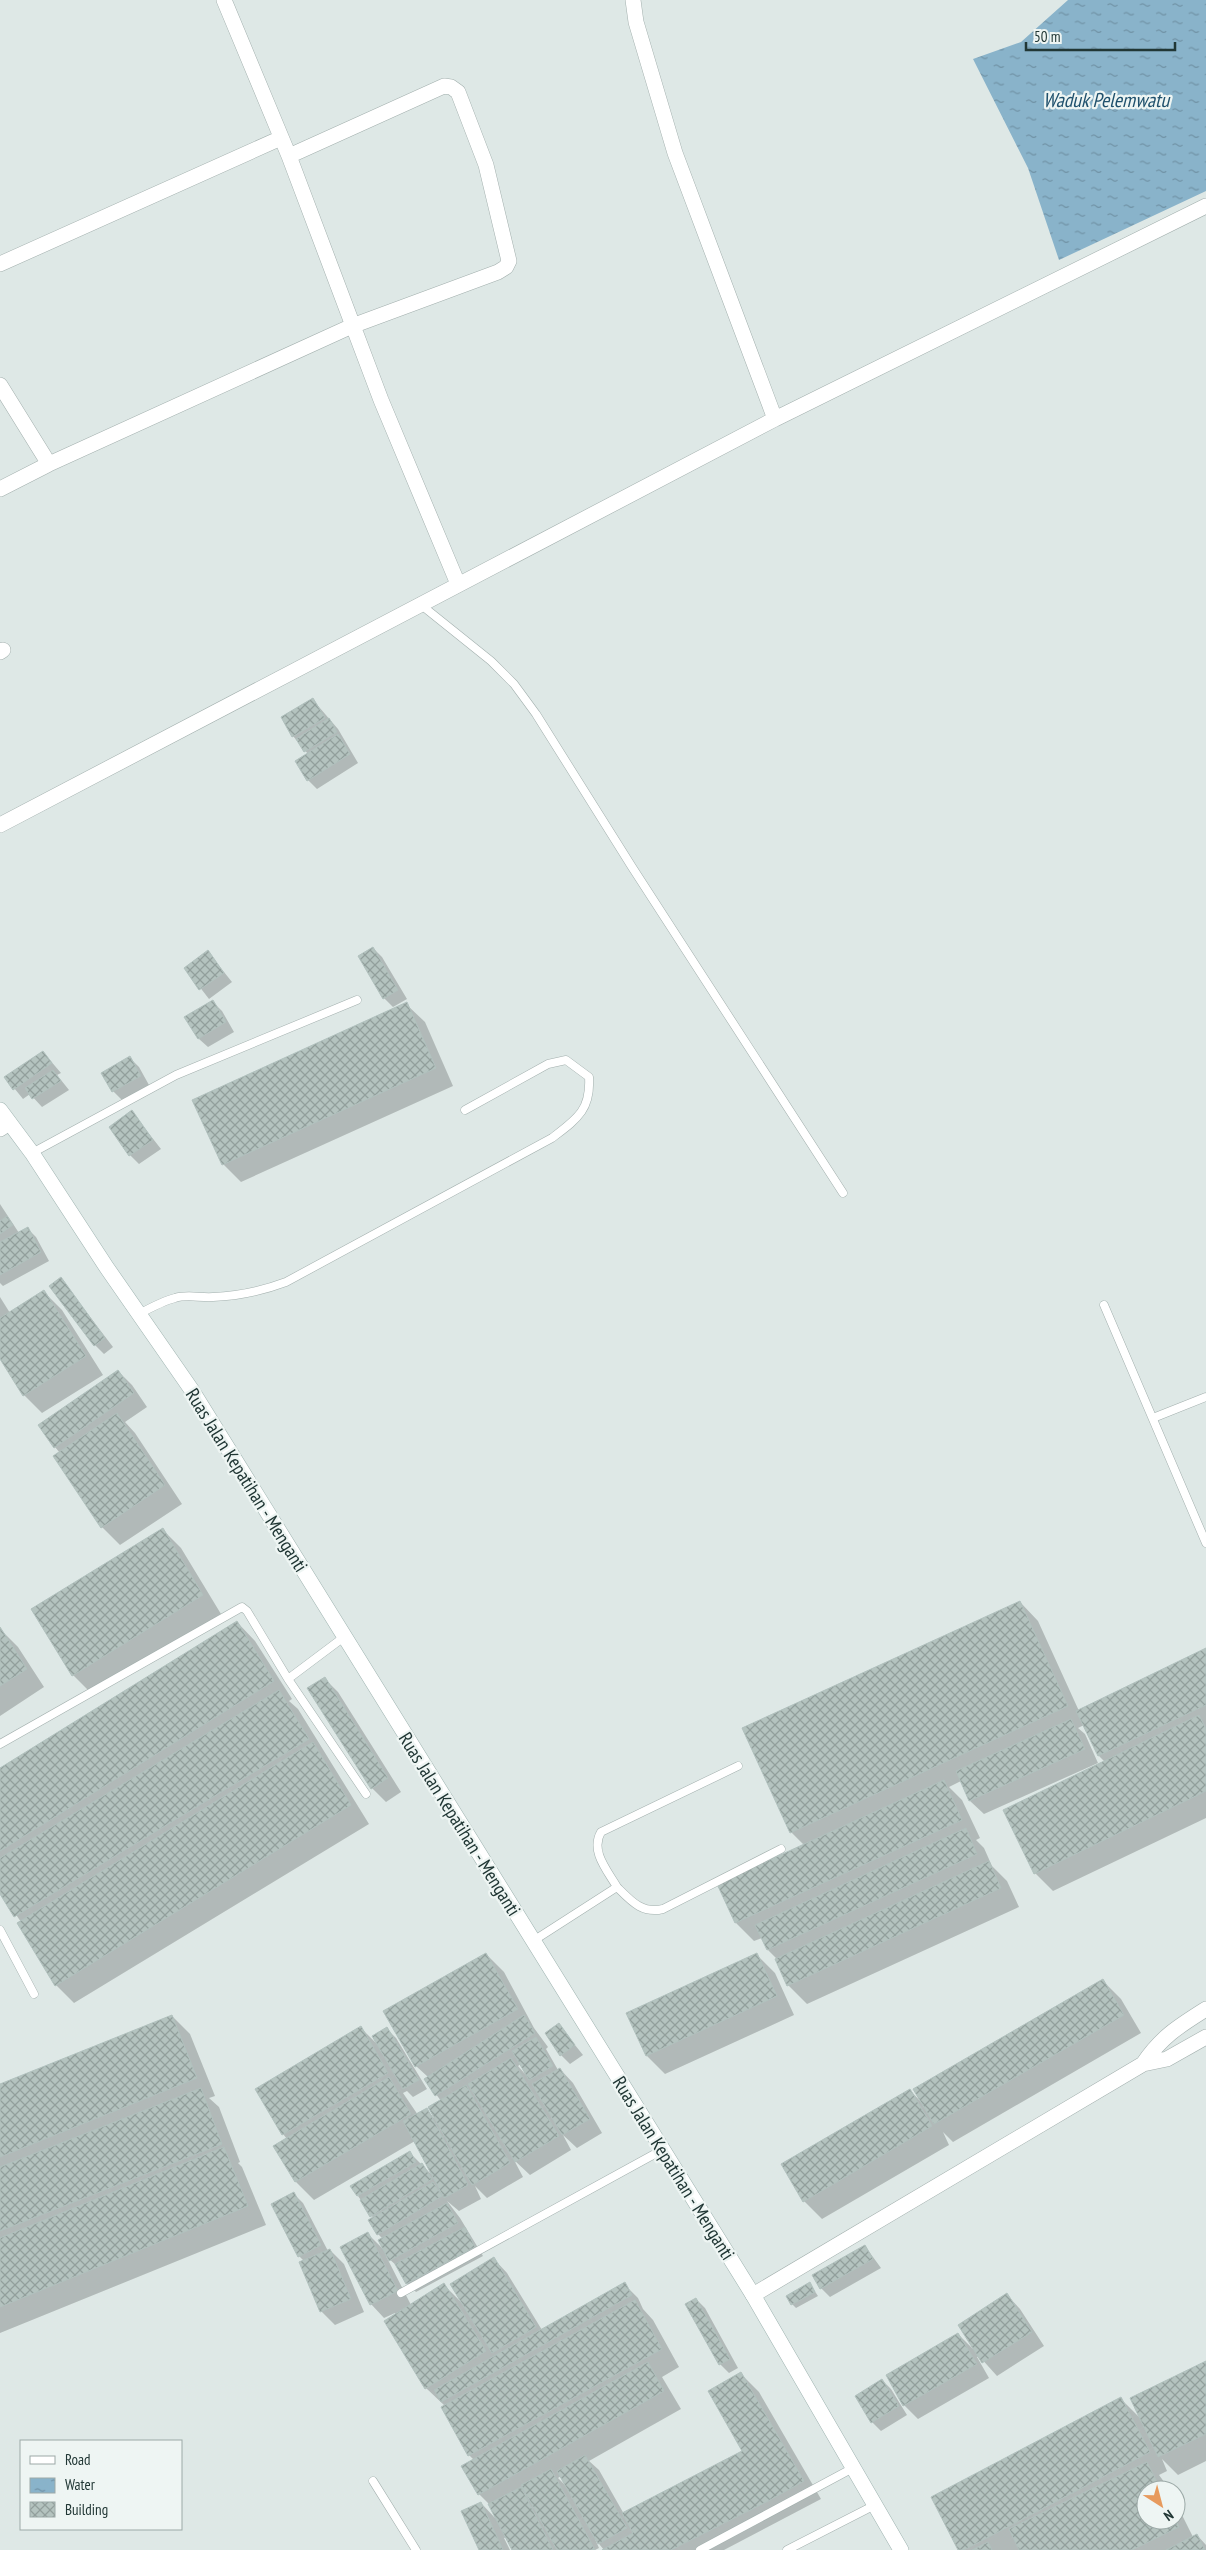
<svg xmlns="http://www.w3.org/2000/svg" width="1206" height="2550" font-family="'PT Sans Narrow',sans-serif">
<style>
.water{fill:url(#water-ripples)}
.shadow{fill:#0003;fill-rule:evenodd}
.building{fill:url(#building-cross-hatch);stroke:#b1c1be}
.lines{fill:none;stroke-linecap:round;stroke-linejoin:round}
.service-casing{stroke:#a2afad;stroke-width:9}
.minor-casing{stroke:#a2afad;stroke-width:16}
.secondary-casing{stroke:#9eb3b0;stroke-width:16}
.service{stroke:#fff;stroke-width:8}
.minor{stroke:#fff;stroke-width:15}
.secondary{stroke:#fff;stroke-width:15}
.labels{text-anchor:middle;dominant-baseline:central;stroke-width:4.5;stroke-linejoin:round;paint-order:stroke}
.street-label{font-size:19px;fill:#213735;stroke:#eef5f3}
.water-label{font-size:20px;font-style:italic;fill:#20516d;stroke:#eef5f3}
</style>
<defs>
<pattern id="water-ripples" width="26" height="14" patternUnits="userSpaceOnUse" patternTransform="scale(1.25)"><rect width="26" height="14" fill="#89b3ca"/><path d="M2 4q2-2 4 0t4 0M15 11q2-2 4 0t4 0" fill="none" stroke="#7092a5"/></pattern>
<pattern id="building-cross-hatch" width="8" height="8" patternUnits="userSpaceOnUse" patternTransform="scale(1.25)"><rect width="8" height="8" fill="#b4c3bf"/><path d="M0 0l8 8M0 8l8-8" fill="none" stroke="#929f9c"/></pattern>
</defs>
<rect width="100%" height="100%" fill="#dee8e6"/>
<path class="water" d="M1068,0H1206V191L1059,260L1028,168L973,59L1021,42Z"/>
<path class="shadow" d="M313,700L338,729L358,763L317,789L308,780V754L293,736Z
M373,948L382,957L407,999L393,1007L384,998Z
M208,952L232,982L209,999L185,968Z
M213,1002L222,1011L234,1032L208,1047L199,1039Z
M406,1004L425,1022L453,1086L241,1182L223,1164Z
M43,1052L61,1073L57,1075L69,1090L42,1107L30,1094L23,1099L6,1078Z
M130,1058L139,1067L149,1085L122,1100L113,1091Z
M132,1112L161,1149L139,1164L130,1155Z
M0,1204L19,1233L27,1228L36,1237L49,1261L3,1286L0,1283Z
M61,1279L113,1347L104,1354L95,1345Z
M44,1292L62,1310L103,1375L42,1413L24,1395L0,1356V1297L10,1313Z
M118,1371L132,1385L147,1407L125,1422L135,1433L182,1504L120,1545L102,1527L60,1453L55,1447Z
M163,1530L181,1548L221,1614L91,1693L73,1675Z
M1020,1602L1038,1621L1079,1711L1206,1650V1818L1053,1891L1035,1873L1105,1762L1099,1756L1084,1725L1078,1728L1085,1734L1098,1763L984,1814L970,1801L961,1781L949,1787L962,1800L980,1838L976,1840L984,1848L992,1866L1007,1881L1019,1907L807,2004L788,1985L777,1959L768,1950L762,1938L754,1941L736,1923L719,1884L804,1845L791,1832Z
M237,1622L255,1641L292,1699L289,1701L298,1709L369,1824L74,2003L56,1985L21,1922L0,1891V1769Z
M0,1629L18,1647L44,1687L0,1716Z
M325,1679L338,1692L401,1792L386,1802L372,1788Z
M486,1954L504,1972L534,2028L548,2047L546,2049L558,2070L560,2069L573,2083L602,2133L577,2148L563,2135L571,2150L530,2175L514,2160L523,2177L487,2198L475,2186L481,2199L459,2211L447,2201L460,2218L483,2256L416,2292L407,2283L399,2268L386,2256L411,2305L444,2285L461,2302L494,2259L507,2273L542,2330L624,2284L638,2298L643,2309L653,2320L679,2367L662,2377L681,2409L589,2461L599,2470L624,2514L744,2452L740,2373L759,2392L821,2499L724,2550H604L595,2539L599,2548L595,2550H513L507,2537L504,2538L510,2550H480L481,2503L496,2519L490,2505L479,2494L474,2460L469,2455L445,2406L426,2388L395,2313L384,2318L371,2304L368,2234L384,2250L383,2239L378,2234L374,2219L358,2196L410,2153L431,2174L415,2141L314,2200L296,2182L275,2146L287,2139L283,2134L361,2028L376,2043L387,2029L396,2038L427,2089L413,2097L407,2091L403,2093L418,2115L427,2110L434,2118L441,2101L425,2079L428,2077L416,2066ZM521,2064L525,2074L518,2066ZM561,2476L565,2485L558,2478Z
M757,1955L775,1973L794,2015L665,2074L647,2056L628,2014Z
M1102,1980L1121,1999L1141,2033L953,2142L943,2132L949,2145L822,2219L804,2201L910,2090L920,2101Z
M172,2016L190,2034L215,2096L209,2098L219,2107L240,2162L238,2163L242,2167L266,2225L0,2333V2085Z
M559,2025L583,2055L570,2064L561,2055Z
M294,2194L303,2203L328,2251L330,2250L344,2264L364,2312L335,2325L321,2311L304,2261L299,2256Z
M865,2246L881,2268L830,2297L821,2288Z
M810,2284L818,2296L796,2308L792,2304Z
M1007,2295L1020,2309L1044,2346L997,2376L979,2356L977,2357L989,2378L918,2419L904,2405L887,2375L958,2334L974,2350Z
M696,2299L705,2308L738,2368L729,2373L720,2364Z
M1206,2362V2461L1178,2475L1162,2459L1167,2471L1159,2475L1170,2490H1146V2520H1176V2503L1193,2537L1197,2535L1206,2545V2550H960L1121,2399L1140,2418Z
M882,2380L891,2389L907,2415L881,2431L872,2422Z"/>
<path class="building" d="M313,698L325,718L292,737L281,717Z
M329,718L337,732L304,752L296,739Z
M338,734L350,754L307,781L295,761Z
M373,947L398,990L383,999L358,956Z
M208,950L224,973L199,990L184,968Z
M213,1000L226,1022L198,1039L184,1017Z
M407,1002L436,1068L222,1165L192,1100Z
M43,1051L52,1063L13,1090L4,1077Z
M130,1056L141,1076L112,1092L101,1073Z
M53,1070L61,1081L32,1099L25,1088Z
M132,1110L153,1140L129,1156L109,1127Z
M7,1216L13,1225L0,1234V1221Z
M28,1227L41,1252L0,1275V1242Z
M61,1277L105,1338L94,1346L49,1286Z
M44,1290L86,1356L23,1396L0,1359V1318Z
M118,1370L134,1393L54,1448L38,1425Z
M117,1413L165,1485L101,1528L53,1456Z
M163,1528L203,1595L72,1676L31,1609Z
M1020,1601L1068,1706L790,1833L742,1728Z
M237,1621L274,1681L0,1851V1768Z
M0,1627L27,1669L0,1686Z
M1206,1648V1705L1098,1756L1076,1711Z
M325,1677L388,1778L371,1789L307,1688Z
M279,1690L309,1739L14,1917L0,1894V1858Z
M1199,1715L1206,1729V1791L1034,1874L1003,1810Z
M1071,1719L1085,1749L969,1801L956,1771Z
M313,1742L351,1805L55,1986L17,1923Z
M944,1780L962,1820L735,1923L717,1884Z
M966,1828L977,1854L767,1950L755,1925Z
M989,1861L1001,1888L787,1986L775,1959Z
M486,1953L518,2009L415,2067L383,2011Z
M757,1953L777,1996L646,2056L626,2013Z
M1103,1979L1124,2015L934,2124L913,2089Z
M172,2015L197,2078L0,2157V2084Z
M524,2015L535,2033L435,2096L424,2079Z
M559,2023L575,2045L560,2056L545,2033Z
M361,2026L388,2073L282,2135L255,2089Z
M387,2027L419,2080L403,2089L372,2036Z
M536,2037L553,2066L529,2080L512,2051Z
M511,2058L559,2136L515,2162L468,2084Z
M560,2068L590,2119L562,2135L532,2084Z
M389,2077L411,2114L295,2182L273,2146Z
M466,2085L510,2163L472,2185L428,2107Z
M201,2088L222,2144L0,2231V2167Z
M910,2089L932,2126L803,2202L781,2164Z
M427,2108L468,2185L444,2198L403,2121Z
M224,2147L248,2206L0,2307V2238Z
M410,2151L416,2162L357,2196L350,2186Z
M422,2163L432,2179L370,2217L360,2200Z
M433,2182L442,2196L377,2235L368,2220Z
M294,2192L321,2245L298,2257L271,2204Z
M447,2203L458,2223L389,2261L378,2240Z
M465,2227L475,2247L406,2284L395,2264Z
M368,2232L398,2291L370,2305L340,2247Z
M865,2245L873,2259L820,2289L812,2275Z
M330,2249L351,2299L320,2312L299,2262Z
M494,2257L536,2327L492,2353L450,2284Z
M625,2282L632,2295L441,2402L434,2390Z
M810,2282L815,2292L791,2305L786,2296Z
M444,2283L486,2351L425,2389L384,2321Z
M1007,2293L1032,2332L982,2363L958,2325Z
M696,2298L730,2359L719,2365L685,2304Z
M635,2300L662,2349L468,2456L441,2407Z
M958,2333L977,2364L903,2406L886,2375Z
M1206,2361V2434L1158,2457L1130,2398Z
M648,2362L664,2391L478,2495L461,2466Z
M741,2372L804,2481L770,2500L671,2550H602L633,2533L622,2513L742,2451L708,2391Z
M882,2379L899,2406L871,2423L855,2396Z
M1121,2397L1150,2452L964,2550H958L931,2497Z
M585,2455L627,2528L598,2544L557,2471Z
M1147,2462L1161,2490H1146V2520H1176L1179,2527L1132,2550H1019L1009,2529Z
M551,2469L595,2550H557L521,2485Z
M521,2487L553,2550H512L488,2504Z
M481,2502L503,2550H479L461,2511Z
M1197,2534L1205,2550H1166Z
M988,2542L992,2550H972Z"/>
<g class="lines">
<defs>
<path id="service" d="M420,604L491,661L514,684L536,714L632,867L843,1193
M32,1153L176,1075L357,1000
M1104,1305L1206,1543
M139,1314C150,1308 163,1301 175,1298C187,1294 200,1298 213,1297C238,1296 262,1291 286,1282L552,1138C577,1119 591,1110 589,1077L566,1060L548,1064L465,1110
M1153,1418L1206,1397
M344,1637L288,1679L366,1794
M0,1744L242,1607L247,1611L288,1679
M617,1887C607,1870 590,1851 601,1832L738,1766
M0,1930L34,1994
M533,1941L617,1887C631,1901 642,1914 663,1909L781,1849
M401,2293L662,2150
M373,2481L416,2550
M700,2550L853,2468
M787,2550L873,2506"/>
<path id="minor" d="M224,0L289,156L381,400L458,584
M633,0L636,22L675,153L775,419
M0,264L281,138
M0,385L49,464
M0,489L49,464L352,326L498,272L506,267L509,261L486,165L458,92L451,87L444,86L289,156
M0,652L3,650
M0,825L775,419L1206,206
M0,1129L9,1123
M1143,2064C1161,2037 1179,2026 1206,2009
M753,2295L1143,2064L1167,2059L1206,2037"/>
<path id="secondary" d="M0,1110L32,1153L107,1268L191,1389L753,2295L901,2550"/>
</defs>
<use href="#service" class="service-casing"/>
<use href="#minor" class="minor-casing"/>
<use href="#secondary" class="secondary-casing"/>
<use href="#service" class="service"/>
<use href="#minor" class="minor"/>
<use href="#secondary" class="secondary"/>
</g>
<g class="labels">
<g class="street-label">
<text transform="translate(247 1480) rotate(58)">Ruas Jalan Kepatihan - Menganti</text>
<text transform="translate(460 1824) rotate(58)">Ruas Jalan Kepatihan - Menganti</text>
<text transform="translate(674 2168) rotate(58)">Ruas Jalan Kepatihan - Menganti</text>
</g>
<g class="water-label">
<text x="1106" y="100">Waduk Pelemwatu</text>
</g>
</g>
<rect x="20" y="2440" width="162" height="90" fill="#eef5f3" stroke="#9ca9a7"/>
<rect x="30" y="2456" width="25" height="8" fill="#ffffff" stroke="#9ca9a7"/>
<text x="65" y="2465" font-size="15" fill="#213735">Road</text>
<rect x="30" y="2478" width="25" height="15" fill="url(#water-ripples)" stroke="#9ca9a7"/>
<text x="65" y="2490" font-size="15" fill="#213735">Water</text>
<rect x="30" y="2502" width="25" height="15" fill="url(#building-cross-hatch)" stroke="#9ca9a7"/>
<text x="65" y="2515" font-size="15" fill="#213735">Building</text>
<g transform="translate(1161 2505) rotate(144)"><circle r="24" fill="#eef5f3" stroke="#9ca9a7"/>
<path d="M0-4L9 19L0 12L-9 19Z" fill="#e79a5d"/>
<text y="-8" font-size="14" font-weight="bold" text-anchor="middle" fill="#213735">N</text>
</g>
<path d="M1026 42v8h149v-8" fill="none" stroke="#213735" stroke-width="2.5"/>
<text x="1034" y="42" font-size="15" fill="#213735" stroke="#eef5f3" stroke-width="4" paint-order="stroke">50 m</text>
</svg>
